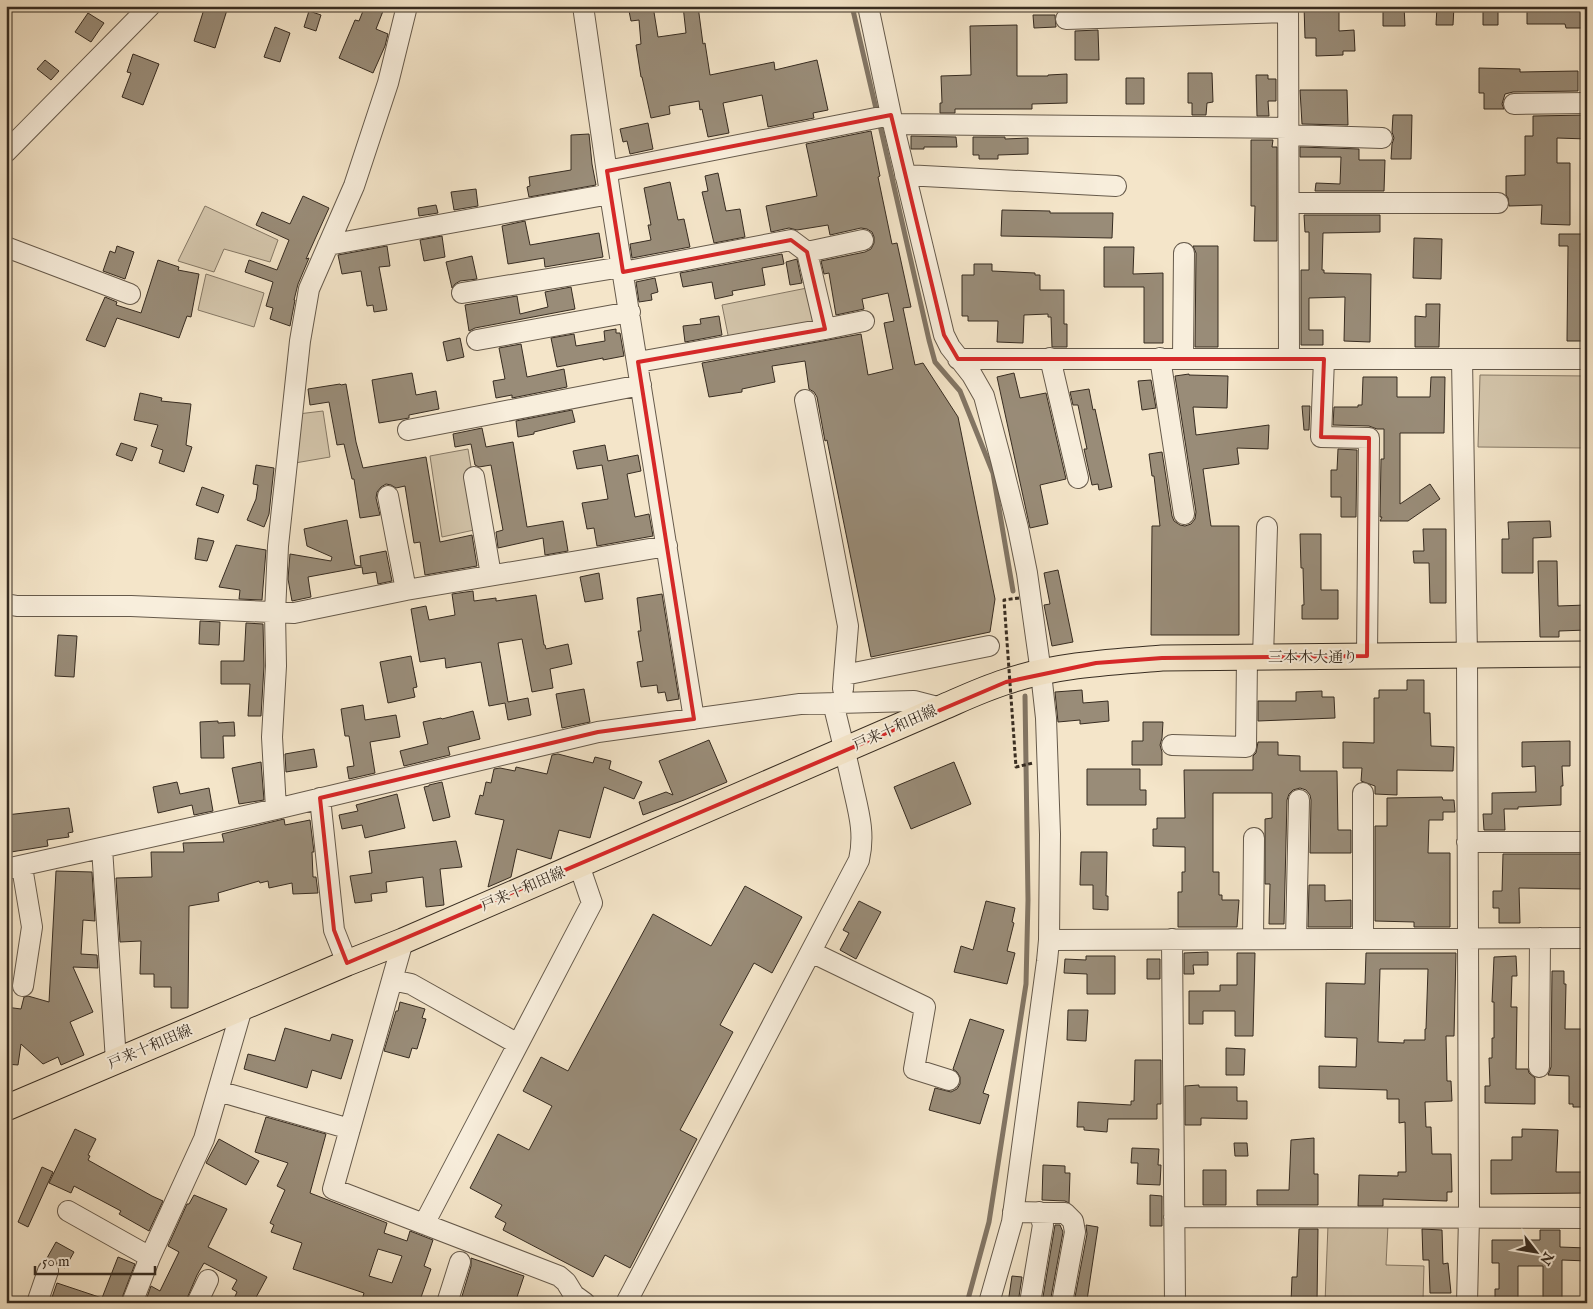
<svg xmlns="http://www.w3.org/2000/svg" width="1593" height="1309" font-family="'IM FELL English','Noto Serif JP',serif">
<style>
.green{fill:#d4c6ac;stroke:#867966}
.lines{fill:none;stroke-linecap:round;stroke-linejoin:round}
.stream{stroke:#827564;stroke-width:5}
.building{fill:#998c78;stroke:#372c21;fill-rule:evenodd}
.minor-casing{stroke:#665a4b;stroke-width:22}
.major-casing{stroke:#372c21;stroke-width:27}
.minor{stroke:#f8eedc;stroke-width:20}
.major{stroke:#f4e5c9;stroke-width:25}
.path-bridge{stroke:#372c21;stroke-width:3;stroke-dasharray:4 2.5;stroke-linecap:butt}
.marked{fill:none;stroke:#d62828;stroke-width:4;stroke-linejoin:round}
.labels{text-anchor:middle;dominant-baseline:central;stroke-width:4;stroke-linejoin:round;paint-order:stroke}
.street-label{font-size:15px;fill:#372c21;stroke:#f8eedc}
</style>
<rect width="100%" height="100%" fill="#f4e5c9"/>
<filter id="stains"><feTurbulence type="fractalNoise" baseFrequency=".004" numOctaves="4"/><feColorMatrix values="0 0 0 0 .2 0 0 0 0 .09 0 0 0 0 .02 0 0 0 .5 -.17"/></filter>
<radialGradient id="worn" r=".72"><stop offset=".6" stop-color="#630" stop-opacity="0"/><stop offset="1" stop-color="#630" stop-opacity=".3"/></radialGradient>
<path class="green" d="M205,206L278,240L270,262L224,249L214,272L178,261Z
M206,274L264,293L254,327L198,310Z
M807,288L815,323L729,340L722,305Z
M1480,375L1587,376V448L1478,447Z
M323,411L330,457L295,463L298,414Z
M468,449L472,473L474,530L442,537L430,456Z
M1328,1225H1388L1386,1265L1424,1266L1423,1300H1454V1303H1325Z"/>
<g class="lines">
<path class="stream" d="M852,6L877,113
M879,121L929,340L935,362L960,391L993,473L1013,591
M967,1303L989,1222L1026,984L1028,900L1025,696"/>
</g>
<path class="building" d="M205,6H214L227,10L215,48L194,41Z
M365,6H385L376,29L388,34L385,46L373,73L339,58L355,20L359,21Z
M628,6H653L658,37L686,33L683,6H698L703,44L705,43L710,75L774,62L775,70L817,60L828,110L813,113L814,118L768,127L762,95L723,103L729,133L708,137L702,109L700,110L699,101L669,106L670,114L651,118L642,77H641L636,45L641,44L639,20L631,21Z
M1304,6H1339V31L1354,30L1355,51H1343V55L1316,56V38H1305Z
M1383,6H1404L1405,26H1383Z
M1437,6H1454L1453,25H1436Z
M1483,6H1498V25H1483Z
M1527,6H1587V28H1566L1565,24H1527Z
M309,11L321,15L316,31L304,27Z
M88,13L104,23L91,42L75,32Z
M1033,15H1055L1056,27L1034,28Z
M1017,25V76H1048V75L1067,74V103L1032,104V109H955V113H940V103H942L941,76L971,75L970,26Z
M275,27L290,33L280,62L264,57Z
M1098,30L1099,60H1075V31Z
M133,54L159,64L143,105L122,97L131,73L127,72Z
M45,60L59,71L51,80L37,69Z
M1479,68L1520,69V72L1578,71V91L1513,92L1505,94L1502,104L1504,109H1484V93H1479Z
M1188,73H1212L1213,102L1207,103L1206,115H1192V103H1188Z
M1256,75H1268V79H1276V101H1268L1269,116H1257Z
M1126,78H1144V104H1126Z
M1300,90H1347L1348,125L1302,124Z
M1393,115H1412L1411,159H1391L1392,144L1394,138L1392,132Z
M1587,115V139L1557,138V163H1570V225L1541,224L1542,205L1509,206L1508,198L1506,195V176L1525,175V136H1533V116Z
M648,123L653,149L630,154L627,141L623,142L620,129Z
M871,131L880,176L878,177L892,244L897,243L911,307L903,308L915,365L923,363L958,417L995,599L990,632L871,657L827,440L825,441L817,397L814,392L809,389L805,361L772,366L775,382L742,389V392L709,397L702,363L861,334L868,375L893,369L884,323L894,321L888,293L862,299L864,309L836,315L829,273L824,274L821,261L865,252L871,249L874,243V237L872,232L867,229L861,228L830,235L828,225L797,230L789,228L771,232L766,206L817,196L806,144Z
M589,134L592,164L596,185L529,197L527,187L530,186L529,177L571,170V135Z
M911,136L956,137L957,147H924V149H911Z
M973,137H1005V139L1028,138V154L998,155V159H979V155H973Z
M1251,140H1273L1272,147H1277V241H1254L1255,206H1251Z
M1300,147L1359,149V160H1385L1384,191H1315L1316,183L1340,184L1341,157H1300Z
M718,173L726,211L740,209L745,237L714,243L702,192L708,191L705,176Z
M670,182L678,220L684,219L690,247L632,258L630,244L651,240L648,225H651L644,188Z
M476,189L478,206L454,210L451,192Z
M303,196L329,208L306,259L309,258L298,284L294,300H295L290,326L270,319L273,308L266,306L273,282L245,272L249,260L277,270L289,240L256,225L262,212L290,224Z
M436,205L438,213L419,216L418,208Z
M1002,210L1050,211V213H1113L1112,238L1001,236Z
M1304,215H1380V232L1323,233L1322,270H1324V273L1371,274L1370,342L1344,341L1345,297L1309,298V330H1323V345H1301V270H1309V232H1305Z
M525,221L530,245L599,233L603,257L545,267L544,258L508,264L502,226Z
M1559,234H1587V341H1567L1568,246H1559Z
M442,236L445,257L424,261L420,240Z
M1414,238L1442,239L1441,279L1413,278Z
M117,246L134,252L125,279L103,271L110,251L115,253Z
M387,246L390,266L379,267L387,310L374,312L373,305L367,306L361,271L342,274L338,255Z
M1193,246H1218V347H1195L1196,253Z
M1104,247H1134L1133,274L1163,273V343H1144V287H1104Z
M782,254L784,264L762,268L765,285L732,291L733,295L715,299L712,282L683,287L680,273Z
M472,256L477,279L460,281L455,284L452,288L446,262Z
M797,259L802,283L790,285L786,262Z
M158,260L179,267L178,270L199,274L191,317L187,316L179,338L117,318L105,347L86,340L105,297L117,302L116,305L141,313Z
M974,264H992V271L1035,273V275H1040V290H1064V324H1067V347H1052L1051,317H1048V314L1024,315L1023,343L997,342L998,321H968V316H962V275H974Z
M655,278L658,292L651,294L652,300L639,302L636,282Z
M571,287L575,309L475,328L469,331L465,305L517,296L520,314L548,307L545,292Z
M1426,304H1440L1439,347H1415V316L1426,317Z
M719,316L722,335L685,342L683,326L701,324L700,319Z
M616,329V333H620L624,356L603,360V358L557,367L551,338L574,334L576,346L605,341L604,331Z
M460,338L464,357L447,361L443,342Z
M521,344L527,377L564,369L567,387L512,398V395L496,398L493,381L505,379L499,348Z
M412,373L416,395L436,391L439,409L409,415V418L379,423L372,380Z
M1014,373L1020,398L1046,393L1066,479L1040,485L1048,524L1030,528L997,377Z
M1189,374V375L1228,376L1227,408L1193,407L1196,435L1269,425L1268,449L1237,448L1239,464L1203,469L1211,526H1239V635H1151L1152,526H1160L1154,476H1152L1149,454L1162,452L1172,516L1174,521L1180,525L1185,526L1191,524L1195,519L1196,512L1175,376Z
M1363,377H1397V397H1430L1431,377H1445L1444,433H1400V504L1430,484L1440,499L1408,521H1380L1382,517H1380L1381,459H1384V429H1377L1369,426L1333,425L1334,407H1358V405H1362Z
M1151,380L1156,408L1142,410L1138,381Z
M340,384L341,385L346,384L356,442L363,468L426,457L440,542L472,535L477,566L425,575L420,542L414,543L405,486L396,488L391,485L386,484L381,487L377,492L376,498L380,515L360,518L354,479H352L344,444L337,445L329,402L310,405L308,389Z
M1089,389L1093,410L1095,409L1112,487L1099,490L1098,484L1092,485L1084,449H1087L1078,405H1073L1070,392Z
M140,393L162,398L161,401L191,404L186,445L192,447L184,472L159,463L163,450L151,446L158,425L134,420Z
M1302,406H1310L1309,430H1304Z
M572,410L575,422L534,432V434L518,437L516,421Z
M482,428L486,447L513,442L527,527L563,521L568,551L545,555L543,538L498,548L496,532L503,530L491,465L479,467L475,465L471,444L455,447L453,434Z
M121,443L137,448L132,461L116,455Z
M605,445L608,461L638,455L641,471L627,474L635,517L649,514L653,536L597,546L594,528L587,529L582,503L608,499L602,465L577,469L573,451Z
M1338,449L1357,450L1356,517H1341V497H1331V470H1337Z
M256,465L274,468L269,514L264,527L247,520L256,499L258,485L253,484Z
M202,487L224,495L218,513L196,505Z
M347,520L355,565L361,566L360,556L386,551L392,581L378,584L376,572L363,574L362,567L308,577L311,597L292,601L288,579L290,554L331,561L332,557L307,546L304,529Z
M1550,521L1551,537L1533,538V573H1502V539H1509L1508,522Z
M1423,529H1446V603H1430L1429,563H1414L1413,551H1424Z
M1300,534H1321V590H1338V619H1302V605H1304L1303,568H1301Z
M198,538L214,541L207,561L195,559Z
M236,545L266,550L262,600L239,599L240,590L219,587Z
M1538,561H1557L1558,606L1586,605L1587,630L1559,631V637H1540Z
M1058,570L1073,642L1052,646L1044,605L1050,604L1044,573Z
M599,573L603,599L585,602L580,577Z
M473,591L474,601L496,598V601L536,595L544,645H545L546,649L568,644L572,664L550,669L553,688L532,692L522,639L498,643L508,702L528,698L531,715L508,720L505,703L489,706L481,662L446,668L445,658L420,662L411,609L426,606L429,620L455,615L452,594Z
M662,594L679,699L667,701L665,692L658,693L657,685L641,687L637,662L643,661L638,631H641L637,598Z
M200,621L220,622L219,645L199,644Z
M246,623L263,624L264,666L261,716H248L250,684H221V661H244Z
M58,635L77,636L74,677L55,676Z
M411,656L417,687L413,688L415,697L388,703L380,662Z
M1407,680H1424V713H1430L1431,746L1454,747L1453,771L1397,770V795L1375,794V786L1361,781L1362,768H1343V742L1374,743V698H1379V690H1407Z
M584,689L590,722L562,728L556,694Z
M1082,690L1083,703L1108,701L1109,721L1080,724V720L1058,722L1055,692Z
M1322,691V697H1334L1335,718L1258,721V701H1296V692Z
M363,705L365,720L396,715L400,737L370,742L375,773L349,779L347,767L354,766L349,736H345L341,709Z
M473,711L480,739L448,747L450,755L404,766L400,751L428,744L423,722L441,718L442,719Z
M218,721V723L234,722L235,736H223L224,758H201L200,722Z
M1143,722H1163L1162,738L1160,745L1162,752V765H1132V741H1143Z
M709,740L727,782L684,800L643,815L639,802L666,792L673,795L659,761Z
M1570,741V766H1562L1563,786H1561V805L1518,807V809H1504L1505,830H1484L1483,814H1492V793L1536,792L1535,766L1522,767V742Z
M1258,742H1278V755L1300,756V771H1337L1338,830H1351V853H1310L1311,800L1310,795L1306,790L1300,788L1293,790L1289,794L1287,800L1284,924H1269L1270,884H1265V819L1272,818V793H1213V872H1219V895H1222V900H1239L1237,927H1178V892H1182V872H1185V847L1153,846V829H1157V818H1185L1184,770H1253V756L1256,753Z
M314,749L317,767L286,772L285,754Z
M558,754L593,763L595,757L611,761L609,769L642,782L634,799L604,787L590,838L559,830L551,859L517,849L511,877L488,887L504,820L475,814L480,795L483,796L486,782L491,783L494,769L500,768L515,771L516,767L547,774L552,755Z
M261,762L264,800L239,804L232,768Z
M954,762L971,804L911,829L894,787Z
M1087,769H1140V790H1146V805H1087Z
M177,782L180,794L209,788L213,811L194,815L192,805L158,813L153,787Z
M442,782L450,817L433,821L424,787L429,786V785Z
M397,794L405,828L365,838L362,825L342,829L339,815L358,811L356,805Z
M1442,797L1443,800H1454L1455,812H1443V820H1429L1428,853H1450V927H1414V922L1375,921V826H1387V798Z
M69,808L73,832L68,833L69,837L47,840L48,846L11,852L8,833H6V815Z
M284,819L285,825L310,820L314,852H312L313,877H316L318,893L293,894L292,883L269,888L268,881L260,883L259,881L218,893L219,901L189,906L188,1008H171V987H154V974H140L141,941L120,942L116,878L152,877L151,852H184L183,843L224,842L222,834Z
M456,841L462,867L440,869L444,905L426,907L423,877L386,882L387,892L371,894L372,901L355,903L350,876L372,873L369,851Z
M1081,852H1107L1106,896H1108V910L1093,909V885H1080Z
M1503,854H1584V889L1519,888L1520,923H1499V908H1493V891H1502Z
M56,871L92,872L95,921L83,920L81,954L97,955L98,968L73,967L93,1012L70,1022L84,1055L61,1065L58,1057L43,1064L21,1044L18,1065L6,1064V1007L21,1009L24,997L28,996L49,1002Z
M1309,885H1325V901L1351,900V927H1308Z
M745,886L802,917L772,973L754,963L720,1025L733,1032L680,1130L697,1139L630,1268L605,1255L593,1277L503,1230L506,1223L495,1217L502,1205L470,1188L498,1134L529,1150L552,1106L523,1091L541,1057L568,1071L653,914L711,946Z
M859,901L881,912L856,959L840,950L849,933L843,930Z
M986,901L1015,908L1012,922L1014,923L1007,951L1015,953L1007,984L954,972L961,946L973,950Z
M1208,952V965H1193L1194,974H1184V953Z
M1237,953H1255L1253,1036H1235V1011H1203V1024H1189V991H1220V985H1237Z
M1366,953H1456L1454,1036H1446L1447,1081H1451L1452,1101L1425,1102L1426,1127H1431L1432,1154H1451L1452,1192H1447V1201L1383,1199V1206H1358L1359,1175L1398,1176V1172H1406L1405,1122L1399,1123V1099H1387V1090L1319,1088V1066L1356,1067L1357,1038L1325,1037L1326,983L1365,984ZM1380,969H1428L1426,1029H1425V1040H1404V1043L1378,1042Z
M1086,956H1115V994H1087V974L1064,973L1065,959L1086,960Z
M1516,956L1517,976H1512L1511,1007H1517L1516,1069H1528L1529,1073L1535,1078V1104L1485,1103V1086H1490L1489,1058H1492V1038H1494V1002H1492L1494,957Z
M1147,959H1160V979H1147Z
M1552,971H1564V984H1566L1565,1029H1587V1107H1573V1104H1569V1076L1548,1075L1551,1067Z
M400,1002L425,1009L422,1018L426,1019L417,1049L412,1048L409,1058L384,1051L396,1011H398Z
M1068,1010H1088L1086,1041L1067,1040Z
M970,1019L1004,1030L983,1093L989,1095L980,1124L929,1110L935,1088L951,1092L957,1089L960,1084V1077L957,1072L953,1069Z
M285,1028L330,1041L332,1034L353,1040L341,1079L312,1070L307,1088L244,1069L248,1054L275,1061Z
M1226,1048L1245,1049L1244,1075H1226Z
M1135,1060H1161V1104H1157V1119H1108L1107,1132L1084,1130V1127H1077L1078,1102L1131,1105V1101H1134Z
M1199,1085V1087H1237V1101H1247V1119L1201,1118V1125H1185V1086Z
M266,1117L326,1134L310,1193L387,1223L384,1233L407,1241L410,1231L433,1240L424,1266L431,1269L419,1303H361L364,1293L293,1269L302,1243L271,1232L274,1225L270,1223L285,1190L277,1186L288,1163L255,1152ZM378,1249L402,1256L392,1283L369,1276Z
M75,1129L96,1139L88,1155L90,1156L88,1160L152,1196L163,1201L149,1231L119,1214L121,1211L74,1186L71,1193L49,1183Z
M1522,1129L1558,1130L1556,1172H1587V1193L1491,1194V1160H1512V1137H1522Z
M1314,1138V1174H1318V1205H1257V1190H1289L1291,1140Z
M219,1139L259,1161L246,1185L206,1163Z
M1234,1143H1247L1248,1156H1235Z
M1132,1148L1159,1149L1158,1165H1161L1160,1185L1137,1184L1138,1163H1131Z
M1043,1165L1065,1166V1173H1070L1069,1203L1065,1201L1042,1200Z
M42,1167L53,1172L28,1227L18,1222Z
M1203,1170H1226V1205H1203Z
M194,1195L227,1209L208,1247L267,1277L253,1303H232L237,1292L232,1289L237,1280L204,1263L197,1275L185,1303H150L146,1300L151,1286L160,1291L179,1252L168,1246L187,1204H189Z
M1150,1195L1162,1196V1226H1150Z
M1055,1225H1060L1063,1232L1050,1303H1042Z
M1086,1225L1098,1227L1087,1300L1075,1297L1087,1234Z
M1299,1229H1318L1317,1303H1291L1292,1277H1297Z
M1422,1229L1442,1230L1443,1264L1448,1263L1451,1293H1430L1429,1260H1423Z
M1540,1230H1560V1247L1587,1248V1261L1562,1260V1303H1543V1266H1518V1303H1495V1289H1499V1263H1492V1240H1540Z
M56,1242L74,1252L65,1268L47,1258Z
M118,1257L135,1264L120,1303H50L57,1283L102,1298Z
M471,1258L524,1276L515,1303H460L471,1266Z
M1012,1276L1022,1277L1018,1303H1008Z"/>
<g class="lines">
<defs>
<path id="minor" d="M583,6L610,194L694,719
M868,6L891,115L944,335L950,347L972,375L984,396L1001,460L1018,528L1027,573L1041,673L1046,718L1050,834L1049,940L1047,961L1012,1222L989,1303
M1288,6L1289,358
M1066,19L1288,12
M1514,104L1587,103
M893,124L1287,128
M1288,135L1382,138
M6,152L150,6
M607,171L891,115
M905,175L1116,186
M1289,203H1498
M328,245L610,194
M6,247L130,294
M807,252L863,240
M623,272L791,240L807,252L825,329
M462,293L622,267
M477,340L630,312
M1050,358L1078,478
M1160,358L1184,514
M1183,358L1184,253
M958,359H1587
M1324,359L1321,437L1369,438L1367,656
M1462,359L1467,656L1469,1217L1467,1303
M638,362L825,329L864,321
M805,400L848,626L844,675
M408,430L641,385
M474,477L491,575
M388,496L406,590
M6,604L17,606H131L294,613L406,590L667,546
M1263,657L1267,527
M843,689L844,675L989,646
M1172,745L1246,747L1247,657
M320,798L334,930L347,963
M276,809L272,737L276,666L275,613L278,546L300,341L309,289L354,186L388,83L407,6
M1467,842H1587
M102,848L116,1061
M22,867L32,927L23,986
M6,869L276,809L598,732L800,704L914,701L941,708
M1172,939L1175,1303
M1253,939L1254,838
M1296,939L1299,800
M1363,939V793
M1049,940L1587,938
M403,941L333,1189L559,1276L566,1282L574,1295L585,1303
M811,952L925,1007L914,1069L949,1080
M392,980L411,984L518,1044
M1539,1067L1540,938
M218,1091L350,1129
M68,1211L150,1257
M1013,1212L1065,1213L1073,1221L1075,1232L1062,1303
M1174,1217L1587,1218
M424,1224L592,903L579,865
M37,1303L48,1271
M132,1303L150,1257L204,1139L242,1008
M197,1303L208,1280
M447,1303L460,1262
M626,1303L859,860C865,834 859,813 853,787C847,759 840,731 833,703
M1030,1303L1043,1225L1039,1212"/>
<path id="major" d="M6,1108L347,963L403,941L941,708C962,699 983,689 1005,682C1055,665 1110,662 1162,658L1587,654"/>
</defs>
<use href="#minor" class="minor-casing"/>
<use href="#major" class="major-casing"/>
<use href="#minor" class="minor"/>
<use href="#major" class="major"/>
<path class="path-bridge" d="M1019,598L1004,600L1016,767L1033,763"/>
</g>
<path class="marked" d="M891,115L944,335L958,359H1324L1321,437L1369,438L1367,656L1162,658L1096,663L1006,682L347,963L334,930L320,798L598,732L694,719L638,362L825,329L807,252L791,240L623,272L607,171Z"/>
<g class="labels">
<g class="street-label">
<text x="1313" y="657">三本木大通り</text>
<text transform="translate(895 728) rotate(-24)">戸来十和田線</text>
<text transform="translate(523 889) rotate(-23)">戸来十和田線</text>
<text transform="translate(150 1047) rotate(-23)">戸来十和田線</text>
</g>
</g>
<rect width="1593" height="1309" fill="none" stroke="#f4e5c9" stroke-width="25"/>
<rect x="8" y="8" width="1578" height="1294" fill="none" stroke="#372c21" stroke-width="2.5"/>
<rect x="12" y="12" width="1568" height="1284" fill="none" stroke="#372c21"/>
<g transform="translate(1536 1252) rotate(121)" stroke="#f8eedc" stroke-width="4" paint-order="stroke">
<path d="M0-4L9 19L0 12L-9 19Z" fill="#372c21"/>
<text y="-8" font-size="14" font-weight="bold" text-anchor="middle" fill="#372c21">N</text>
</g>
<path d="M35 1266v8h120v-8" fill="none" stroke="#372c21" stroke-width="2.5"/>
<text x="42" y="1266" font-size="15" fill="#372c21" stroke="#f8eedc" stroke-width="4" paint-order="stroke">50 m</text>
<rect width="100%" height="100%" filter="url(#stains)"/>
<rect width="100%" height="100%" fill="url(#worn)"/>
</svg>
